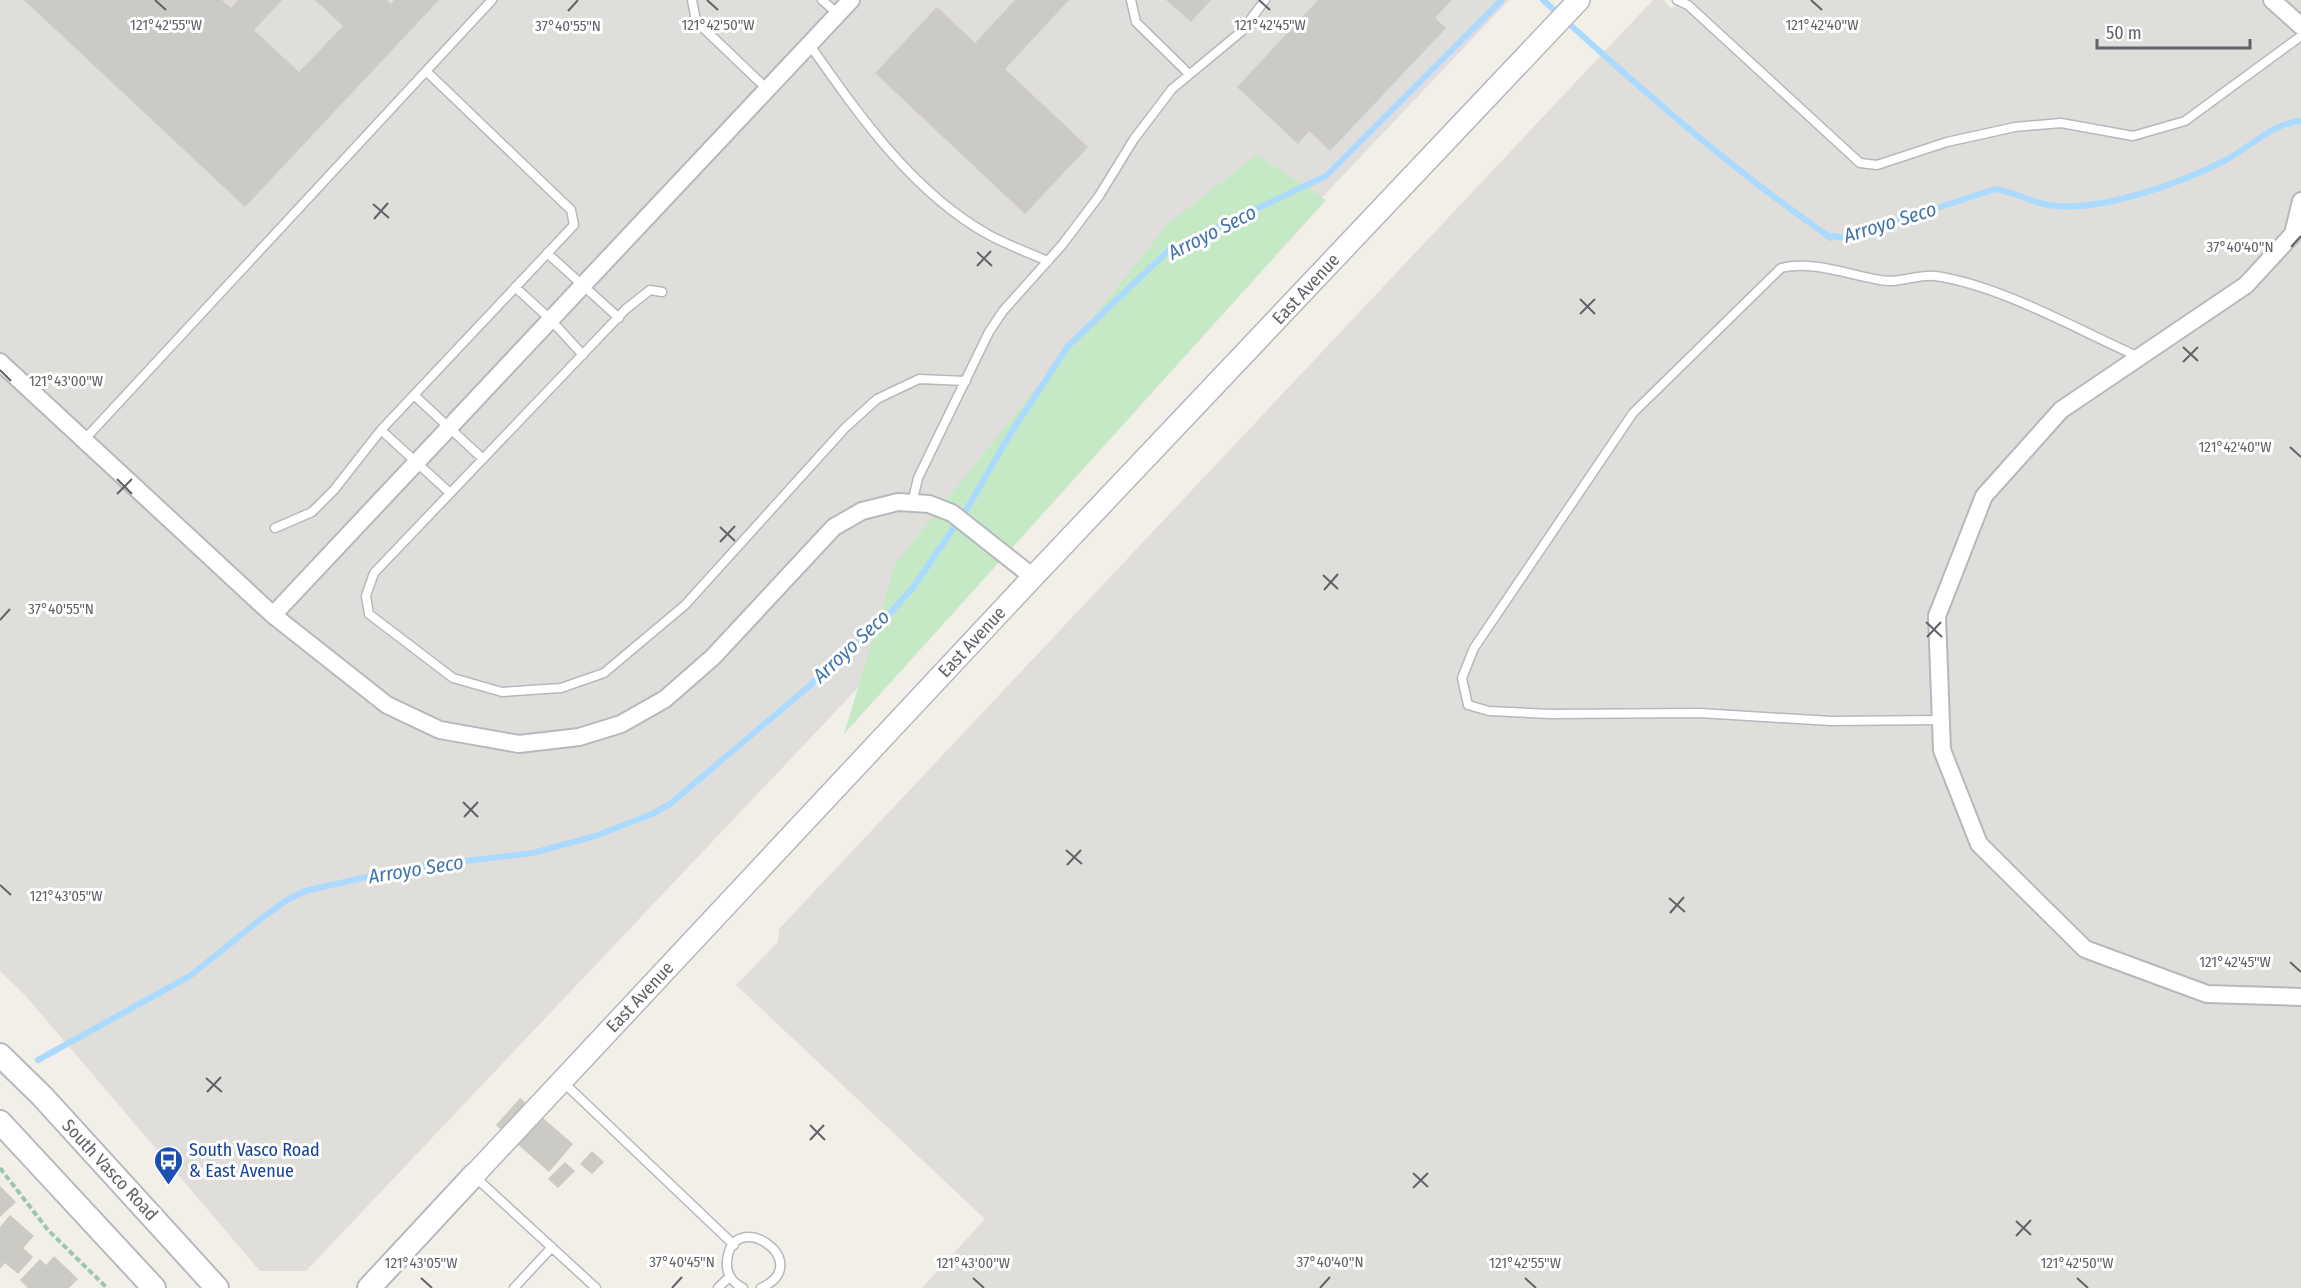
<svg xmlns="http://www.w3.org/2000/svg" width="2301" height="1288" font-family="'Fira Sans Condensed',sans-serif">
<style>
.industrial{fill:#e0deda}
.green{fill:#c5e8c5}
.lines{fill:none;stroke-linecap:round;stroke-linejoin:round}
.stream{stroke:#aadaff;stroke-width:6}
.building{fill:#cccac5}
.service-casing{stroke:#b5b8bc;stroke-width:11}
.minor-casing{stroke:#b5b8bc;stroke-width:20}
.tertiary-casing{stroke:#b5b8bc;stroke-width:24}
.secondary-casing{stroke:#b6babf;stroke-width:26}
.path{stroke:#9cc7a9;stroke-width:4;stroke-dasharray:6 3;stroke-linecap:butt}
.service{stroke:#fff;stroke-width:8}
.minor{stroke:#fff;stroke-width:16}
.tertiary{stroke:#fff;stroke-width:21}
.secondary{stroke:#fff;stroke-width:22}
.ticks{fill:none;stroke:#5f6368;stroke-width:2}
.labels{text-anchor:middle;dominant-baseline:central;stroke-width:6;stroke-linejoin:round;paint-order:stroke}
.street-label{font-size:18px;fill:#5f6368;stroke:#fff}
.transit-label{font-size:18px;fill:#164399;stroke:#fff;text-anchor:start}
.water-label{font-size:20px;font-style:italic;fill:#4174aa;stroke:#fff}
.ticks-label{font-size:15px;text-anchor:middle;fill:#5f6368;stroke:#fff;stroke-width:6;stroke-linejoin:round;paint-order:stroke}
</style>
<rect width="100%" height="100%" fill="#f1efe8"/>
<path class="industrial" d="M0,0H1509L306,1271H260L25,995L0,971Z
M1653,0H1663L1672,9L1681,0H2301V1288H922L985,1219L736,985L778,942L779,929Z"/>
<path class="green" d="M1257,155L1326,200L844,734L896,563L1168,224Z"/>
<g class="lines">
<path class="stream" d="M1543,0C1635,84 1728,167 1831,238L1833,236L1846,238L1995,189C2016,192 2035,205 2056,206C2105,210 2181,183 2224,161C2250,148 2271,123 2301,121
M38,1060L190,976L262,918L287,900L305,891L406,868L533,853L595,836L650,815L670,804L807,688L888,615L912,589L968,507L1009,436L1068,346L1169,250L1326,176L1502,0"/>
</g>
<path class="building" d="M24,0H222L231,8L238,0H282L254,30L299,72L343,26L315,0H387L391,4L394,0H439L245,207Z
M1015,0H1069L1005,69L1088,147L1025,214L875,73L937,7L975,43Z
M1166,0H1211L1191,22Z
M1318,0H1452L1435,18L1446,28L1330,151L1309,131L1298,144L1237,87Z
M520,1098L573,1144L549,1172L496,1125Z
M592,1151L604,1162L592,1174L580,1164Z
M565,1162L575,1171L558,1188L548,1179Z
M0,1186L16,1202L0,1217Z
M10,1215L34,1236L23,1248L33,1257L18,1274L5,1263L0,1269V1227Z
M54,1256L78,1279L69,1288H28L20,1280L40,1259L46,1265Z"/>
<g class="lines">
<defs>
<path id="service" d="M692,0L696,21L767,89
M822,0L838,14
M1131,0L1136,22L1189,74
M1677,0L1688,5L1860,163L1877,165L1947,142L2015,127L2061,123L2133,136L2185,121L2301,36
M809,44C859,115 912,192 989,235C1008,245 1028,253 1048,261
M547,253L619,318
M515,287L550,319L583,355
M662,292L650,290L626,309L374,573L366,596L369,614L453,678L502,692L561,688L604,673L685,605L845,428L877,399L919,379L966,381
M414,395L483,459
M381,430L450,493
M84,440L492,0
M912,503L918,478L989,332L1003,311L1062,245L1099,196L1134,139L1172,89L1242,31L1265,0
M275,528L312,512L334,490L381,430L574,225L571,210L426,71
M1941,720L1831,721L1700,713L1550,714L1489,711L1468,705L1462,678L1474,648L1633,413L1781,268C1811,260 1850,275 1880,280C1898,284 1917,274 1935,276C2000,285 2078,330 2139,357
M563,1082L734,1245
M474,1176L596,1288
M514,1288L552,1247
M718,1288L730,1276
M743,1288C733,1283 726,1274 727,1262C731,1204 818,1262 761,1288"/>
<path id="minor" d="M2272,0L2301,26
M2301,201L2293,234L2246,285L2061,410L1984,496L1937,616L1942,750L1979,844L2085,949L2207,994L2301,997
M0,362L273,615L387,705L440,730L519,744L579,737L621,724L665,699L713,657L834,527L862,511L898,502L929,504L952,513L1033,577
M273,615L851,0"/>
<path id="tertiary" d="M474,1175L1033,577L1579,0"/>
<path id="secondary" d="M0,1055L42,1096L217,1288
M0,1122L154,1288
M369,1288L474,1175"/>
</defs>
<use href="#service" class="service-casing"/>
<use href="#minor" class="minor-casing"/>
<use href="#tertiary" class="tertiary-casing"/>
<use href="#secondary" class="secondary-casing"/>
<path class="path" d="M0,1168L48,1230L107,1288"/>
<use href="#service" class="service"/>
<use href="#minor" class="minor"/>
<use href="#tertiary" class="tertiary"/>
<use href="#secondary" class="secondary"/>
</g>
<path class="ticks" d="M155,0L166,10M707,0L718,10M1259,0L1270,10M1811,0L1822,10M568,11L578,0M373,204L389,218M374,219L388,203M2291,247L2301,236M977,252L992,266M977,266L991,251M1580,299L1595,314M1580,314L1595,299M2183,347L2198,361M2183,362L2198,347M0,370L11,381M2290,447L2301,457M117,479L132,494M117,494L132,479M720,527L735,541M720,542L735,526M1323,575L1338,589M1324,590L1338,574M0,620L10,609M1926,622L1942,637M1927,637L1941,622M463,802L478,817M464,817L478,802M1066,850L1082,864M1067,865L1081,850M0,885L11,895M1669,898L1685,912M1670,913L1684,897M2290,962L2301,972M206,1078L222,1092M207,1092L221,1077M810,1125L825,1140M810,1140L824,1125M1413,1173L1428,1187M1413,1188L1428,1173M2016,1221L2031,1235M2016,1236L2031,1220M421,1278L432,1288M973,1278L984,1288M1525,1278L1536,1288M2077,1278L2088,1288M672,1288L682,1277M1320,1288L1330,1277"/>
<defs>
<symbol id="bus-pin" viewBox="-11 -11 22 30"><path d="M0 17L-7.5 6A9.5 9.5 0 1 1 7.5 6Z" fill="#1a4fb4" stroke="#fff"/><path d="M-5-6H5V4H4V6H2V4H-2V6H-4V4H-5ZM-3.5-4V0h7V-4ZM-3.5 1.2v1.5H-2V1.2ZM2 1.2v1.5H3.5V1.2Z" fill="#fff"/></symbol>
</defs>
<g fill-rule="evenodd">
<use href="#bus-pin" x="152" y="1144" width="33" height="45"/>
</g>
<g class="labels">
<g class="street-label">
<text transform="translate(1306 289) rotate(-47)">East Avenue</text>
<text transform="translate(972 642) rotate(-47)">East Avenue</text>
<text transform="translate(640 997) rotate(-47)">East Avenue</text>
<text transform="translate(110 1170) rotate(47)">South Vasco Road</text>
</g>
<g class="transit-label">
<text x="189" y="1150">South Vasco Road<tspan x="189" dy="21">&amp; East Avenue</tspan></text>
</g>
<g class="water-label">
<text transform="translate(1890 222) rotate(-17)">Arroyo Seco</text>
<text transform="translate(1212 232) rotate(-27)">Arroyo Seco</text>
<text transform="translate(851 646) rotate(-43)">Arroyo Seco</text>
<text transform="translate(416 869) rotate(-9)">Arroyo Seco</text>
</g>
</g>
<g class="ticks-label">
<text x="166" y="30">121°42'55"W</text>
<text x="718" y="30">121°42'50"W</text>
<text x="1270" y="30">121°42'45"W</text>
<text x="1822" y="30">121°42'40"W</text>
<text x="568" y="31">37°40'55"N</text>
<text x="2240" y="252">37°40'40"N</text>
<text x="66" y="386">121°43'00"W</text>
<text x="2235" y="452">121°42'40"W</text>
<text x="61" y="614">37°40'55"N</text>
<text x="66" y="901">121°43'05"W</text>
<text x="2235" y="967">121°42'45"W</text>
<text x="682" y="1267">37°40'45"N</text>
<text x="1330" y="1267">37°40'40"N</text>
<text x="421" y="1268">121°43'05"W</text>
<text x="973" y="1268">121°43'00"W</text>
<text x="1525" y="1268">121°42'55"W</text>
<text x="2077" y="1268">121°42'50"W</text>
</g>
<path d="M2097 39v9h153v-9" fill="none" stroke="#5f6368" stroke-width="3"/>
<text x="2106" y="39" font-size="18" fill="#5f6368" stroke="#ffffff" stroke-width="4.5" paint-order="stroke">50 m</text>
</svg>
